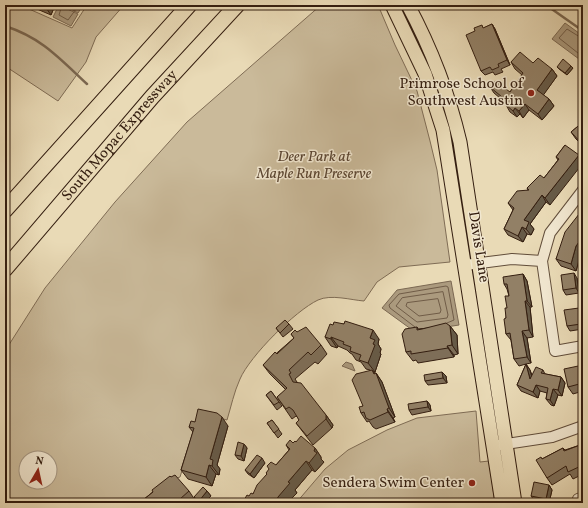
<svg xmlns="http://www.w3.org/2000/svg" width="588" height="508" font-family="Vollkorn,serif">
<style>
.green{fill:#caba9a;stroke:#7f6c55;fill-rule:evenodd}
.water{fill:#ab9a7e;stroke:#7b6852}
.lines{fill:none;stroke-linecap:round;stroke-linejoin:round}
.shore{stroke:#705c47;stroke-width:1}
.stream{stroke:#7b6852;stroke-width:2.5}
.minor-casing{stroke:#614d3a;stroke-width:12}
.major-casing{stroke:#341e10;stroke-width:15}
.highway-casing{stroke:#341e10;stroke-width:17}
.minor{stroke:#f1e7d0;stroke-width:10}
.major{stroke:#e9dab6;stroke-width:13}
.highway{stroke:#e9dab6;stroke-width:15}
.wall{fill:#7e6e58;stroke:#341e10}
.shaded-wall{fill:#665a47;stroke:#341e10}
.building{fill:#928066;stroke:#341e10}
.poi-dot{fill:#8f2418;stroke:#f1e7d0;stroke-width:1.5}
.labels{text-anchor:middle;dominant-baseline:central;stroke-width:3;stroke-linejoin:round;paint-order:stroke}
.poi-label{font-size:15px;fill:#341e10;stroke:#f1e7d0;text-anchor:end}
.street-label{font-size:15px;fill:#341e10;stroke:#f1e7d0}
.park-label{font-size:15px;font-style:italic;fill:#5a4532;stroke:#f1e7d0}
</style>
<rect width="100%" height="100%" fill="#e9dab6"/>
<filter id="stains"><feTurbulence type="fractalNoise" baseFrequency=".005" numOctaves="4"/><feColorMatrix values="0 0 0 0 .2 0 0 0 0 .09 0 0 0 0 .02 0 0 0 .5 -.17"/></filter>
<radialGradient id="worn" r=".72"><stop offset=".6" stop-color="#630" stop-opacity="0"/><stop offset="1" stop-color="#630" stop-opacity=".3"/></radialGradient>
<path class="green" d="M5,5H20L72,28L87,5H124L96,37L86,62L58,101L5,66Z
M321,5H378L395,45L417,91L430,141L437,170L450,262L399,267L377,282L364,301C351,300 331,294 318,300C295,311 250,356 240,379C234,392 231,407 227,420L200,413L180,477C164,482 153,492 140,503H5V351L45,288L115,202L187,122ZM26,458H50V482H26Z
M476,411L480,462L489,461L495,503H296L325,469L348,450L387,430L417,418Z"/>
<path class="water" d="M59,5L78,14L71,26L53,17Z
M63,5H83L78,13Z
M565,23L583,36V62L552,39Z
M451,281L459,325L415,332L382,308L397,290Z
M346,362L352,364L355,371L342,366Z"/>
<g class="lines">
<path class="shore" d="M62,5L59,15L68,20L79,5
M583,39L567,29L559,38L583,57
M443,292L448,315L447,318L417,322L396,306L402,298Z
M438,299L441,310L440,313L419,316L406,306L407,303Z
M415,327L390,308L389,305L399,294L446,286L448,287L454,320L447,323"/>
<path class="stream" d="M546,5L583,31
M5,26C42,38 59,58 87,84"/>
<defs>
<path id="minor" d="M583,190L550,233L542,261L555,351L583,346
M465,265L512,259L542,261
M493,446L552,437L583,426
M578,503V499L583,497"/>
<path id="major" d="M392,5L425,74L443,130L502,503
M408,5C431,48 449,95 460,142L515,503"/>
<g id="highway">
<path d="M5,210L189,5"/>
<path id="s1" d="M5,269L152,97L237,5"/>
</g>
</defs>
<use href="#minor" class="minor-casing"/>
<use href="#major" class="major-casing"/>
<use href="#highway" class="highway-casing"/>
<use href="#minor" class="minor"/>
<use href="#major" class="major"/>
<use href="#highway" class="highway"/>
</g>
<path class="wall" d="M31,5H55L51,15L37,9L35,6Z
M492,24L495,29L510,65L501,69L503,72L495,75L493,72L485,75L481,71L484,28Z
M511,62L533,63L552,69L557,76L543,95L549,99L554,106L542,120L529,110L523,118L520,114L517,117L510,112L506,105L507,104L494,93L490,87L510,92L522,75L515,69Z
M557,67L573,68L567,75L559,69Z
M583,122V146L576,139L571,132Z
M565,145L550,205L546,202L530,224L534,229L531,235L527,234L523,242L508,235L504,229L513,210L508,203L528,190L527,188L544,178L558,160L556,157Z
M583,209V250L581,253L576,271L561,266L556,259Z
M523,274L527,281L532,307H530L533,337L527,338L531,363L526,364L530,370L532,375L543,370L545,374L561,377L565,383L562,396L558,395L554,406L551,405L546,399L547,393L540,391L538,398L521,391L517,385L526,364L519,366L514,359L511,340L506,334V318L509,296L507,289L504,284Z
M577,278L579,293L566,295L563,290Z
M579,308L582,312L583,319V329L570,331L567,326Z
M289,324L293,329L283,337L276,328Z
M344,324L379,339L378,344L381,349L380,353L381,354L375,372H373L375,373H376L382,382L395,417L393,418L395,422L376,429L373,427L369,421L367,422L361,413L363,406L370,370L366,369L361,362L356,360L352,354L350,353L347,350L338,346L337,348L331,346L325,337L333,325Z
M450,326L457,335L458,354L454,355V357L418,363L416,360L413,361L406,352L417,327L418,329Z
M297,332L321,345L327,354L318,364L315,362L295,379L297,382L326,415L333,425L332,428L313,445L296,423L299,420L298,418L296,416L292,419L277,397L286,390L270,374L263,365L294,338L291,334Z
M583,365V391L573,394L568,387Z
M446,376L447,383L428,385L425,381Z
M271,391L282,406L277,410L266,395Z
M427,401L430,405L431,411L412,415L409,410Z
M272,420L282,434L278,438L267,423Z
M195,422L228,426L217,465L220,469L219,475L216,474L212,486L188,479L181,470L193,432L189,427Z
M296,442L315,448L321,457V459L324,462L315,472L312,470L295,490L297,493L287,503H246L244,500L253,494L267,474L266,473L276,465L289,450L286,445Z
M244,444L247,448L244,461L238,459L235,455Z
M583,444V474L573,479L570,474L552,485L547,478L542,459L563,448L565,450Z
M265,463L254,478L248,474L245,470Z
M171,477L189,491L195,500L192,503H134L143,500Z
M549,485L552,490L549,503H535L542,502L534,500L531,496Z
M207,491L211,496L204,503H200L194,497Z"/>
<path class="shaded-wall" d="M44,5H55L51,15Z
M492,24L495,29L510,65L507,60Z
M571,66L573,68L567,75L565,73Z
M552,69L557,76L542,97L537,90Z
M549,99L554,106L542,120L538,114Z
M525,104L529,110L523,118L519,111Z
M515,108L520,114L517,117L513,111Z
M579,155L583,161V163L550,205L545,198Z
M542,195L546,202L530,224L534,229L531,235L526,229L524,220Z
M522,227L527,234L523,242L518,236Z
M583,231V250L581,253L576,271L571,264L576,246L580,235Z
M574,273L577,278L579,293L576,288Z
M523,274L527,281L532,307L527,301Z
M525,301L530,307L533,337L529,330Z
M579,308L582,312L583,319V327L581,324Z
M450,326L457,335L458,354L452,345Z
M373,330L379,339L378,344L381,349L380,353L381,354L375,372L368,363L370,338Z
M522,331L527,338L531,363L527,357Z
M331,337L338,346L337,348L331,339Z
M447,346L454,355V357L448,348Z
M526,364L530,370L534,385L530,379Z
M372,370L378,378L376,373L382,382L395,417L389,408Z
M442,372L446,376L447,383L443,378Z
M561,377L565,383L562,396L558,390Z
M536,385L540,391L538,398L533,392Z
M553,389L558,395L554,406L550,400Z
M427,401L430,405L431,411L428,407Z
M387,409L393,418L395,422L388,412Z
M326,415L333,425L332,428L326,419Z
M222,417L228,426L217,465L220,469L219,475L212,466L210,459Z
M244,444L247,448L244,461L241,456Z
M315,448L321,457V459L324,462L315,472L309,463Z
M262,458L265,463L254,478L250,474Z
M306,461L312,470L295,490L297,493L287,503H275L278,497L288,482Z
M209,465L216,474L212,486L206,477Z
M549,485L552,490L549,503H548L546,499Z
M207,491L211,496L204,503H201L199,501Z"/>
<path class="building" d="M492,24L507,60L498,64L499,67L492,70L490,67L481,71L466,35L475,31L474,28L482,25L483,28Z
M520,52L533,63L538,58L552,69L537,90L549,99L538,114L525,104L519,111L515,108L513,111L506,105L508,102L490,87L495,81L510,92L523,73L511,62Z
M563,59L571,66L565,73L557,67Z
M583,122V145L571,132Z
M565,145L579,155L545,198L542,195L524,220L529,222L526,229L522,227L518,236L504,229L514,208L508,203L517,191L529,190L527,188L540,175L544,178L559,159L556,157Z
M583,209V231L580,235L583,237L576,246L571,264L556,259L565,232Z
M574,273L576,288L563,290L561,275Z
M523,274L527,301H525L529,330L522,331L527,357L514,359L510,333L506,334L504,319L506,318L505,308H507L505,296H509L507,284H504L503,277Z
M579,308L581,324L567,326L564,310Z
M285,320L289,324L280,333L276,328Z
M345,321L373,330L370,338L375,340L373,344L375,345L368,363L359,360L361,355L350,351L351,347L343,344L344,342L331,337V339L325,337L330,324L333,325L334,322L344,324Z
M446,323L450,326L452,345L447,346L448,348L411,354V351L406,352L402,334L405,329L417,327V330L422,329Z
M306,327L321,345L311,355L308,352L289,370L291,373L289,374L293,382L301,383L326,415V419L307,436L296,423L299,420L293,410L289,407L286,409L277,397L287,388L263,365L275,352L277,354L294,338L291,334L295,330L297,332Z
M526,364L530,379L536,367L543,370L541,373L561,377L558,390L553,389L550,400L546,399L548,388L536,385L533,392L517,385Z
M583,365V383L568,387L564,369Z
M372,370L374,374L376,373L389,408L387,409L388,412L370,420L366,418L364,412L361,413L359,407L363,406L352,380L356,374Z
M442,372L443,378L425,381L424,375Z
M271,391L279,402L274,405L266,395Z
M427,401L428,407L409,410L408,404Z
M198,409L217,413L222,417L210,459L213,460L212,466L209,465L206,477L181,470L194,428L189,427L191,421L195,422Z
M272,420L279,429L274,433L267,423Z
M301,436L315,448L314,451L317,453L309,463L306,461L288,482L290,483L278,497L275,503H249L244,500L247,495L249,496L251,493L253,494L257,485L267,474L266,473L269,469L267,466L271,462L276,465L290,449L286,445L290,440L293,443L295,441L296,442Z
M238,442L244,444L241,456L235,455Z
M583,444V465L568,472L566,466L547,478L536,460L541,457L542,459L563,448L564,451Z
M257,455L262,458L250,474L245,470Z
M175,475L189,491L180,499L182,503H134L137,500H143L153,492L152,490L170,476L171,477Z
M534,482L549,485L546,499L531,496Z
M203,487L207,491L199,501L194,497Z
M131,501L133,503H128Z
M547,502V503H535Z"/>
<g class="poi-dot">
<circle cx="531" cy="93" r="4"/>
<circle cx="472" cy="483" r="4"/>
</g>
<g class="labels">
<g class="poi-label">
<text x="523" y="84">Primrose School of<tspan x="523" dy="17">Southwest Austin</tspan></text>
<text x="464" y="483">Sendera Swim Center</text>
</g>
<g class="street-label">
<text stroke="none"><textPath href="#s1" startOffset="176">South Mopac Expressway</textPath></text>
<text transform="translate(478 247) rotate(81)">Davis Lane</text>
</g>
<g class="park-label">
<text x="314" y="157">Deer Park at<tspan x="314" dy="17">Maple Run Preserve</tspan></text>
</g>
</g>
<rect width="588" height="508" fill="none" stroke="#e9dab6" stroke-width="20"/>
<rect x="6" y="6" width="576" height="496" fill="none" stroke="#341e10" stroke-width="2"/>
<rect x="10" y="10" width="568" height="488" fill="none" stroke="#341e10"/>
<g transform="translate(38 470) rotate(9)"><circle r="19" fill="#f1e7d0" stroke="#a59783"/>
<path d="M0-3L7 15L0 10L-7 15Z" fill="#8f2418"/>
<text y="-6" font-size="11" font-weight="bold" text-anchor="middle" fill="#341e10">N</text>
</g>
<rect width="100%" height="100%" filter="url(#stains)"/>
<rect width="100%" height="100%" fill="url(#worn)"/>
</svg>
